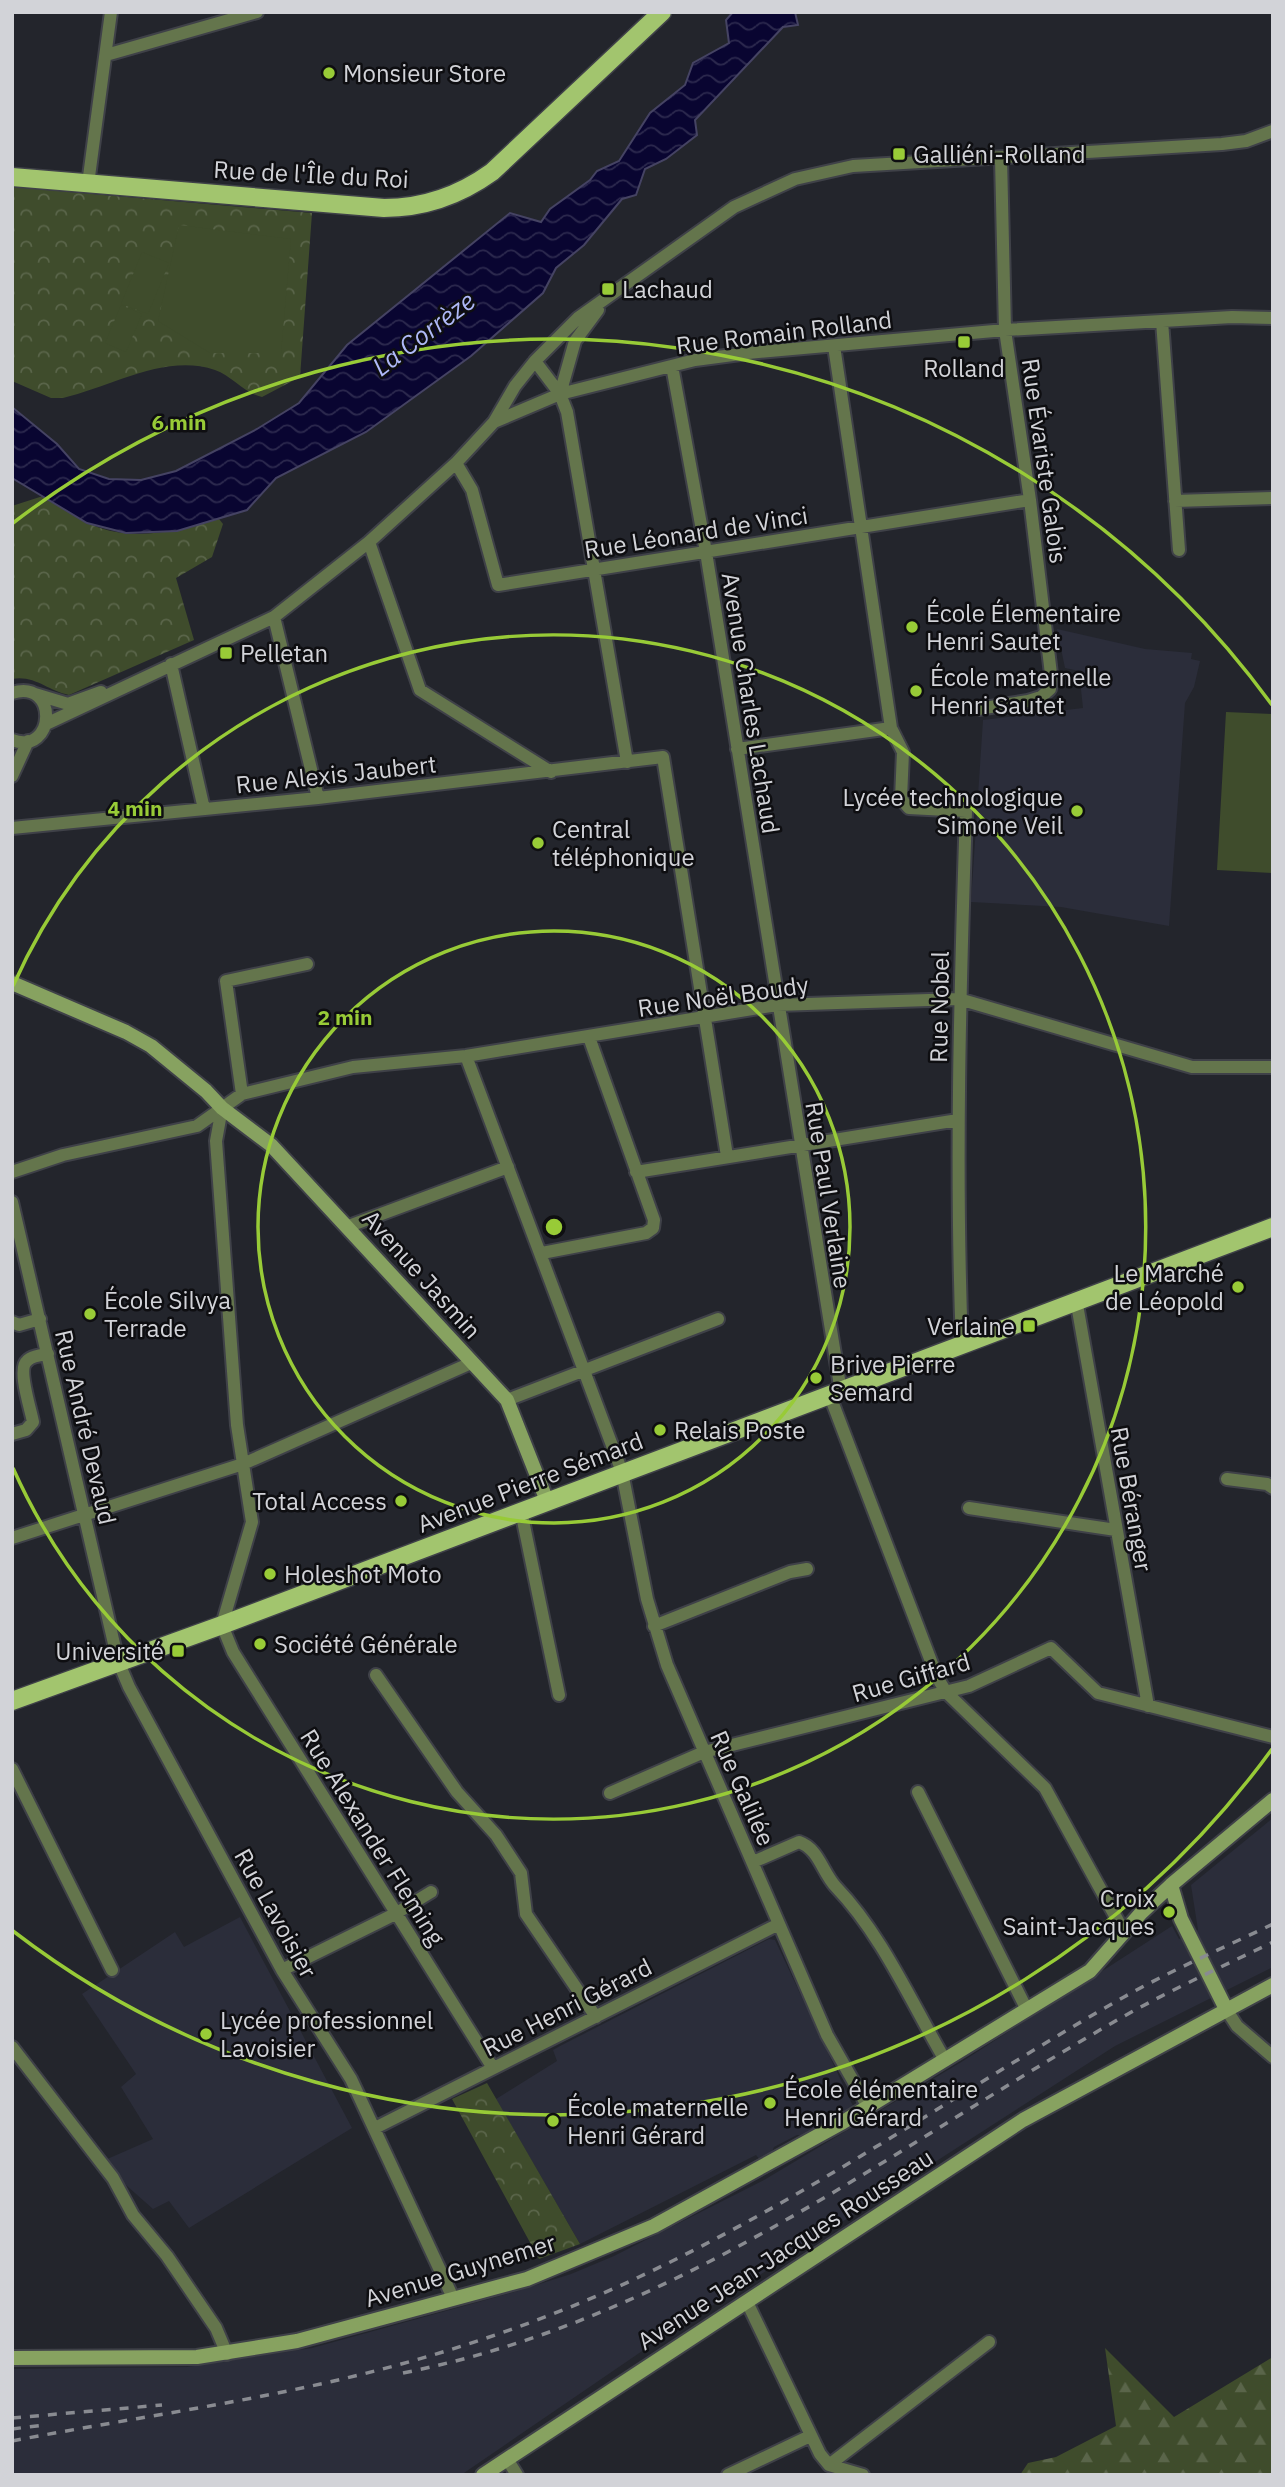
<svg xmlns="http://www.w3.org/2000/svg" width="1285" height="2487" font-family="'IBM Plex Sans',sans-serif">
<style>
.built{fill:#2b2d3a}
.forest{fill:url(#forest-firs)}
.park{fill:url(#park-crowns)}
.garden{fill:#3f4c2c}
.water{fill:url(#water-waves);stroke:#454363;stroke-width:2}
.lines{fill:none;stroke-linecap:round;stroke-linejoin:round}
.street-casing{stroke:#3f4148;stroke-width:16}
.secondary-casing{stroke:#3f4148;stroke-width:18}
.primary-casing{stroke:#3f4148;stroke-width:21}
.street{stroke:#64754c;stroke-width:12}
.secondary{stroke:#87a260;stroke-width:14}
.primary{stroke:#a2c56e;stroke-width:18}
.rail{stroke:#898b91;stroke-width:3.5;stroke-dasharray:9 9;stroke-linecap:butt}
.ring{fill:none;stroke:#98cb37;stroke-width:3.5}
.poi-dot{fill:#98cb37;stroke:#0e0e11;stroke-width:2.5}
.labels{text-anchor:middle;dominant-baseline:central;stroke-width:5;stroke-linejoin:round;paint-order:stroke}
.poi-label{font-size:24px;fill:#d2d3d8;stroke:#0e0e11;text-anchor:start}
.street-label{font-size:24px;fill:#d2d3d8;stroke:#0e0e11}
.water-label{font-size:26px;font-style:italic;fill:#afb9f8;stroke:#0e0e11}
.centre{fill:#98cb37;stroke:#0e0e11;stroke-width:3.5}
.ring-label{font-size:21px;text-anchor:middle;font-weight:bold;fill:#98cb37;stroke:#0e0e11;stroke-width:5;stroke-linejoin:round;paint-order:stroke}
</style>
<defs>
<pattern id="forest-firs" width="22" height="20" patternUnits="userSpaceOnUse" patternTransform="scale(1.75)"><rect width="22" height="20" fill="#3f4c2c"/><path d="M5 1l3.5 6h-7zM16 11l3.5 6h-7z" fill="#5a654a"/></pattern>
<pattern id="park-crowns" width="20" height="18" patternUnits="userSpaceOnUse" patternTransform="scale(1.75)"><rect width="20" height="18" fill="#3f4c2c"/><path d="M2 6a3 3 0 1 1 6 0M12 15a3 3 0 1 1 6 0" fill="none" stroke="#5a654a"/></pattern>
<pattern id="water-waves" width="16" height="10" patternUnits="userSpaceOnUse" patternTransform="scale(1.75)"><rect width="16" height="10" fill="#090531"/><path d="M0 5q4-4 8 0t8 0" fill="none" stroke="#2c294e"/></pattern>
</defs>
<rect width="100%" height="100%" fill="#23252c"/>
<path class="built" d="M1057,629L1145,649L1192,653L1191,659L1200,661L1194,687L1185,703L1169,926L1061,907L971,902L983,720L1083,708L1079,671L1065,668Z
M1273,1818V1967L1115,2046L651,2345L461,2475H12V2369L187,2367L312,2348L511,2293L571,2274L614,2256L764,2180L963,2061L1172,1926L1179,1939L1198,1930L1191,1885Z
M240,1917L352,2128L189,2228L169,2201L153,2209L118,2178L105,2160L153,2139L121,2087L136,2074L82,1994L175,1932L184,1947Z
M769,1939L775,1940L853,2106L804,2136L797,2135L774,2147L771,2154L760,2160L756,2155L580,2244L496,2099L557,2061L553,2050L560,2046Z"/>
<path class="forest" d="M1105,2348L1174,2417L1273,2357V2475H1020L1028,2463L1056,2457L1116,2426Z"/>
<path class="park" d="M12,187L312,213L300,377L262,397C244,393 232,376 215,370C165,353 111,387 63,398H51L12,381Z
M43,496C61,506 81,522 100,528C139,541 181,530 219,519L223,524L212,557L176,578L194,640L69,695C48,691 35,675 12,679V506Z
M487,2083L580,2244L539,2259L452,2099Z"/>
<path class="garden" d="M179,225L291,239L281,353H210L158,321Z
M142,252L169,263L148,314L121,304Z
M121,305L142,314L126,352L105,343Z
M1226,712L1273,714V873L1217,870Z"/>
<path class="water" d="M733,12H795L798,25L783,27L695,120L697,135L666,159L645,169L636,195L622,199L584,245L556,268L543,293L471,356L366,432L276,478L247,510L177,531L126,533L87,523L12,478V407L57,444L79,469L109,479L141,480L176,471L257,429L299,403L347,345L510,213L541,222L550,209L590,180L597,171L619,161L650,113L685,85L693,63L729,43L726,20Z"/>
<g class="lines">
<defs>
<path id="street" d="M106,55L257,12
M88,184L111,12
M1162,321L1179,550
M834,346L891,728L903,752L901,799L909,808L966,811C960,990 955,1167 962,1345
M535,361L560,394L567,412L627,762
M672,366L706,552L841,1392
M560,394L575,341L598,310
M494,422L515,386L535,361L578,318L734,207L795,179L853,166L1222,144L1246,141L1273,131
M456,463L472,490L498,585L1030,500
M1175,501L1273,498
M369,542L420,690L551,772
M274,617L318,798
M171,664L204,809
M12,693C59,678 56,756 12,740
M35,694L68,704L101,692
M978,709L1028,701L1041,697L1050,689L1051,674L1030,500L1005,330L1001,158
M46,724L274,617L369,542L456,463L494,422L560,394L695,360L748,353L1005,330L1232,317L1273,318
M737,749L891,728
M12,776L28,741
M12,828L318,798L663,757L727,1156
M466,1056L622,1472L647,1599L667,1665L827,2035L868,2107
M242,1094L226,981L307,964
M222,1108L216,1141L237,1425L252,1522L222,1625L233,1652L493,2068
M12,1172L63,1155L197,1126L242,1094L353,1067L466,1056L777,1005L959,999L1192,1067H1273
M636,1172L958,1120
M12,1202L118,1661L129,1687L282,1970L351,2079L453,2298
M349,1226L508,1167
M542,1253L646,1233L653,1228L654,1220L589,1037
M1076,1299L1148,1706
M12,1322L19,1325L40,1319
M830,1396L937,1677L946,1692L1045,1788L1124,1932
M507,1400L718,1319
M12,1434L26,1430L33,1422C31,1410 17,1369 27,1361C31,1356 42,1355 48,1354
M1227,1479L1267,1484L1273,1488
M969,1508L1116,1530
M521,1511L559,1695
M12,1538L243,1464L471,1363
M654,1626L790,1572L807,1569
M376,1675L457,1792L496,1835L521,1873L526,1914L596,2017
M12,1769L112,1970
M918,1792L1027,2010
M610,1793L704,1752L969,1686L1051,1648L1098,1693L1273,1737
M753,1862L799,1842C819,1849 822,1872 836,1887C882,1935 911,2002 945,2060
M282,1970L395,1914L431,1892
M1226,2009L1237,2026L1273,2057
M12,2047L113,2178L133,2215L167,2256L216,2328L227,2354
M375,2128L779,1924
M747,2302L820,2454L829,2465L863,2475
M507,2459L517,2475
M829,2465L989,2342
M728,2475L810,2436"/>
<path id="secondary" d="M12,983L126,1032L151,1046L206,1091L222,1108L271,1145L507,1400L547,1501
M1171,1885L1181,1919L1226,2009
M12,2358L197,2357L297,2341L527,2279L654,2226L843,2122L1090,1971L1141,1913L1171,1885L1273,1800
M483,2475L1023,2120L1273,1985"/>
<path id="primary" d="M12,177L384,208C423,208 460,195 492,172L662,12
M12,1701L222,1625L1273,1227"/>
</defs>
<use href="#street" class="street-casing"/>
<use href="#secondary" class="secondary-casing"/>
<use href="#primary" class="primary-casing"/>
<use href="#street" class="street"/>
<use href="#secondary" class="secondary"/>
<use href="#primary" class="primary"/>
<path class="rail" d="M403,2373C674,2319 879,2157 1112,2023C1164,1993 1219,1968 1273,1942
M12,2418L162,2405
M12,2429L44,2425
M12,2441C116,2421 222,2406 325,2383C432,2359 539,2324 639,2277C808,2198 962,2089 1124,1997C1172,1970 1223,1948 1273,1924"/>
</g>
<g class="ring">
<circle cx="554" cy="1227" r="296"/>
<path d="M13 986A592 592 0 1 1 13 1468"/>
<path d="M1272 1749A888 888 0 0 1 13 1931M13 523A888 888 0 0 1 1272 705"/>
</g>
<g class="poi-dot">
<circle cx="329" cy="73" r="7"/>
<rect x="892" y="147" width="14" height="14" rx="3.5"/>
<rect x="601" y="282" width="14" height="14" rx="3.5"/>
<rect x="957" y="335" width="14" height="14" rx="3.5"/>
<circle cx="912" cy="627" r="7"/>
<rect x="219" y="646" width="14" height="14" rx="3.5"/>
<circle cx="916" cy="691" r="7"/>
<circle cx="1077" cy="811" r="7"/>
<circle cx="538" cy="843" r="7"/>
<circle cx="1238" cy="1287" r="7"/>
<circle cx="90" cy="1314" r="7"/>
<rect x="1022" y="1319" width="14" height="14" rx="3.5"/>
<circle cx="816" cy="1378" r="7"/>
<circle cx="660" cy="1430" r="7"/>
<circle cx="401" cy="1501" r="7"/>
<circle cx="270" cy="1574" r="7"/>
<circle cx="260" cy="1644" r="7"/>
<rect x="171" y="1644" width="14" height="14" rx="3.5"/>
<circle cx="1169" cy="1912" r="7"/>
<circle cx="206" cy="2034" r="7"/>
<circle cx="770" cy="2103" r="7"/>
<circle cx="553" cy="2121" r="7"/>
</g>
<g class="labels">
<g class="poi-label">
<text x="343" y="73">Monsieur Store</text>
<text x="913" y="154">Galliéni-Rolland</text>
<text x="622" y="289">Lachaud</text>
<text x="964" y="368" text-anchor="middle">Rolland</text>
<text x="926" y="613">École Élementaire<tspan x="926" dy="28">Henri Sautet</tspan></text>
<text x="240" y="653">Pelletan</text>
<text x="930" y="677">École maternelle<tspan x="930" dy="28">Henri Sautet</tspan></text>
<text x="1063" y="797" text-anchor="end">Lycée technologique<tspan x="1063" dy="28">Simone Veil</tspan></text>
<text x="552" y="829">Central<tspan x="552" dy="28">téléphonique</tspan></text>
<text x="1224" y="1273" text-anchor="end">Le Marché<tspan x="1224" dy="28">de Léopold</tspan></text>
<text x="104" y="1300">École Silvya<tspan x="104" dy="28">Terrade</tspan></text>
<text x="1015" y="1326" text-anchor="end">Verlaine</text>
<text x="830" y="1364">Brive Pierre<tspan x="830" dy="28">Semard</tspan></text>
<text x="674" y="1430">Relais Poste</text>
<text x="387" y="1501" text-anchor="end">Total Access</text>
<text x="284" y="1574">Holeshot Moto</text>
<text x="274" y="1644">Société Générale</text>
<text x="164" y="1651" text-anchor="end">Université</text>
<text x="1155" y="1898" text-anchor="end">Croix<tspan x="1155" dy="28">Saint-Jacques</tspan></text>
<text x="220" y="2020">Lycée professionnel<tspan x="220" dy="28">Lavoisier</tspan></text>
<text x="784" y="2089">École élémentaire<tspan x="784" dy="28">Henri Gérard</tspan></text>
<text x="567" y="2107">École maternelle<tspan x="567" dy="28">Henri Gérard</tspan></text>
</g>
<g class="street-label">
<text transform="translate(311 174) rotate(3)">Rue de l'Île du Roi</text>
<text transform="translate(784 332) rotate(-7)">Rue Romain Rolland</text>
<text transform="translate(1045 461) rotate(82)">Rue Évariste Galois</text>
<text transform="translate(696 532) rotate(-9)">Rue Léonard de Vinci</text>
<text transform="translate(751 703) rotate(81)">Avenue Charles Lachaud</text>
<text transform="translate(336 774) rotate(-6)">Rue Alexis Jaubert</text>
<text transform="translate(723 996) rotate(-8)">Rue Noël Boudy</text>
<text transform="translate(939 1007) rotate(-89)">Rue Nobel</text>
<text transform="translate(829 1195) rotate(81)">Rue Paul Verlaine</text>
<text transform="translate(422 1274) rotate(48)">Avenue Jasmin</text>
<text transform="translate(86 1427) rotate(77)">Rue André Devaud</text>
<text transform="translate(530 1482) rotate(-21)">Avenue Pierre Sémard</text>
<text transform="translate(1132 1499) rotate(80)">Rue Béranger</text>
<text transform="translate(911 1677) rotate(-16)">Rue Giffard</text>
<text transform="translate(743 1788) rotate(66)">Rue Galilée</text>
<text transform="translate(373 1837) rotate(58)">Rue Alexander Fleming</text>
<text transform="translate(276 1913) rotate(61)">Rue Lavoisier</text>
<text transform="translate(567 2007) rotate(-27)">Rue Henri Gérard</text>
<text transform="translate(785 2249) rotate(-33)">Avenue Jean-Jacques Rousseau</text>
<text transform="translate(460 2270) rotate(-17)">Avenue Guynemer</text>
</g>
<g class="water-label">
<text transform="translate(423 333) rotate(-37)">La Corrèze</text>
</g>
</g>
<circle cx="554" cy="1227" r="10" class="centre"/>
<g class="ring-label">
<text x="179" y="430">6 min</text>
<text x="135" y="816">4 min</text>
<text x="345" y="1025">2 min</text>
</g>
<rect width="1285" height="2487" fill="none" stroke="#d2d3d8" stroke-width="28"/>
</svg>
